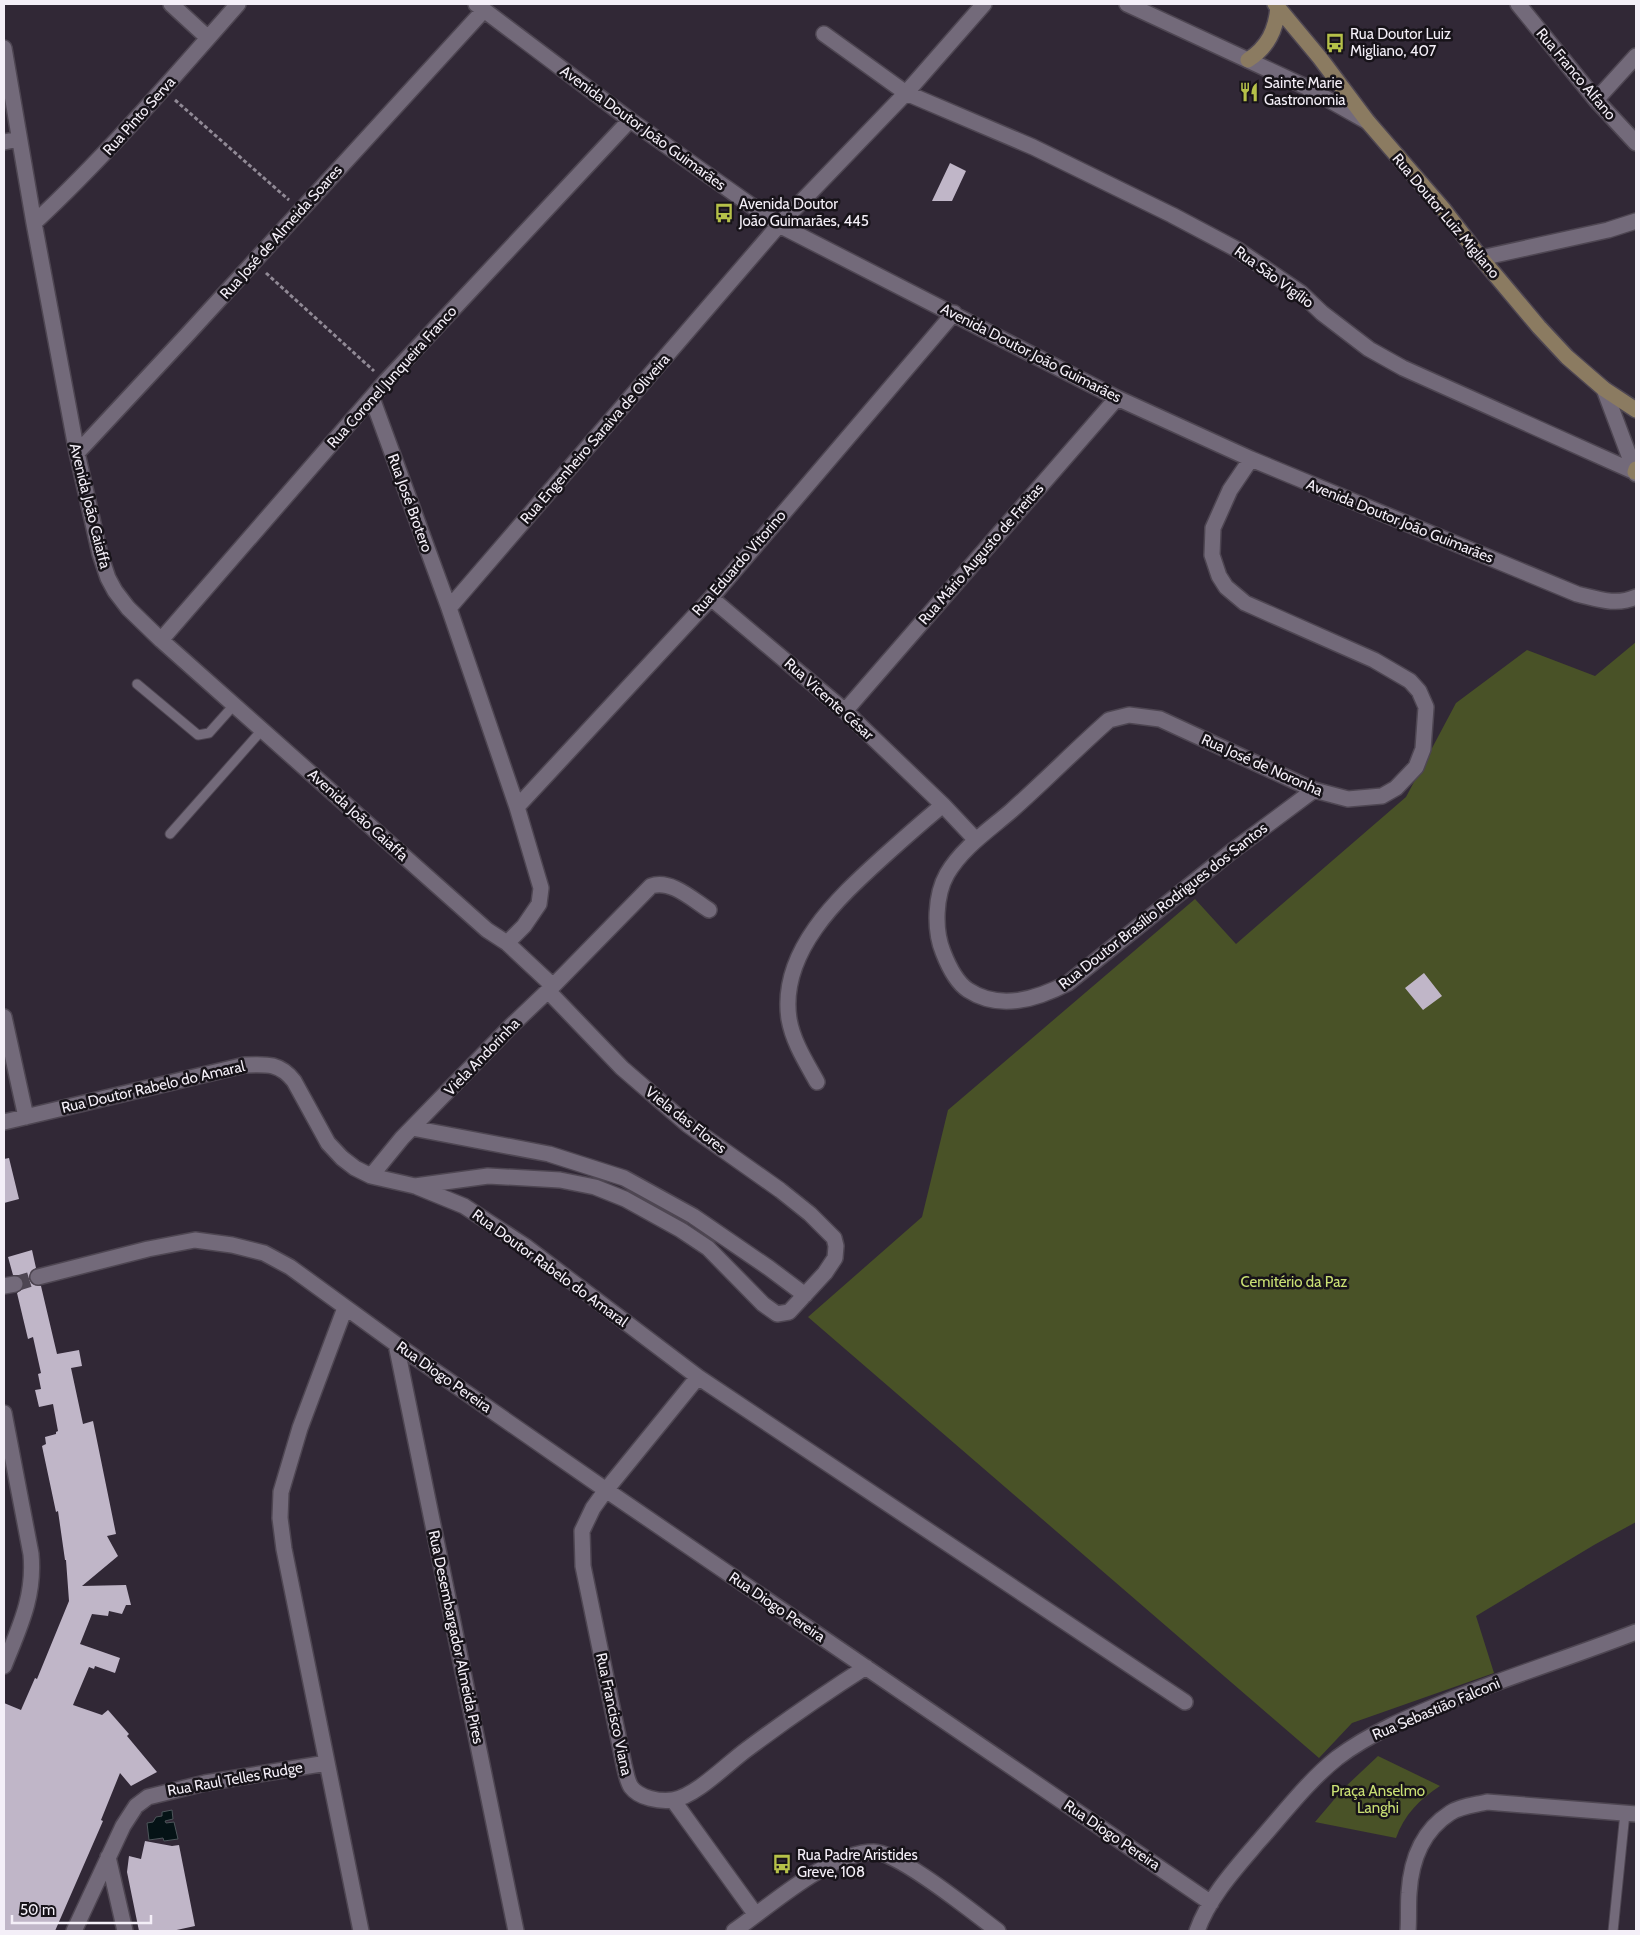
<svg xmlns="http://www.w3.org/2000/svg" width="1640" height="1935" font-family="Cabin,sans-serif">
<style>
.green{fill:#495227}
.water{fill:#051316;stroke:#4d555a}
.building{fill:#c0b6c8}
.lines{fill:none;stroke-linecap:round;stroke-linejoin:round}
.street-tunnel{stroke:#4e4653;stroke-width:15;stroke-dasharray:15 8;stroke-linecap:butt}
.lane-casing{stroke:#4e4652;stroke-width:11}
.street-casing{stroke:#4e4652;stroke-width:18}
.secondary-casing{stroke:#4e4652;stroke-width:18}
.path{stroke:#918a96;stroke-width:3;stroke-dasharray:4 2.5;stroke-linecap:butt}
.lane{stroke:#736a7a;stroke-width:9}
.street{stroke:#736a7a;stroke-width:15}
.secondary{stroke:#8b7b61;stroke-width:15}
.labels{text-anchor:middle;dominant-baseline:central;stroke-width:5;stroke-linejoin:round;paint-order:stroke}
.poi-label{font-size:15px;fill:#f4eff8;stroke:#171319;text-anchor:start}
.street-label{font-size:15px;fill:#f4eff8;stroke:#171319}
.park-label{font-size:15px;fill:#cae074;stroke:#171319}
</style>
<rect width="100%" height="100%" fill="#312836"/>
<path class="green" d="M1636,642V1522L1594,1545L1476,1616L1494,1673L1352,1723L1319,1758L808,1317L922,1217L948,1110L1195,899L1236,944L1406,797L1456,703L1527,650L1595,676Z
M1378,1756L1440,1786C1420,1799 1404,1815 1396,1838L1315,1822L1343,1789Z"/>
<path class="water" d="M172,1810L173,1819L165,1821L166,1823L174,1822L178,1839L164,1841L163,1838L149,1840L147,1823L153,1822L156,1817L162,1816V1812Z"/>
<path class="building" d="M950,163L966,171L952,201H932Z
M1424,973L1442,996L1423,1010L1405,988Z
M9,1158L19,1199L4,1203V1159Z
M32,1250L36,1268L31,1271L29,1279L32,1284L41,1286L57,1354L79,1350L82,1366L71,1368L83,1424L93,1421L116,1534L107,1536L118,1556L82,1586L126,1585L131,1605H126L122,1614L109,1611L108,1616L92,1614L80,1644L120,1658L115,1673L95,1666L94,1669L89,1667L73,1705L102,1715L108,1710L129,1734L127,1736L157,1772L131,1786L120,1773L101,1820L103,1821L55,1931H4V1703L21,1710L35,1678L37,1679L69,1601L66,1560H65L58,1511L56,1512L42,1446L46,1444L45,1437L56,1434V1432L58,1431L53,1404L39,1407L35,1390L41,1389L38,1374L41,1373L33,1337L28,1339L17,1293L24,1288V1282L19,1275H13L8,1257Z
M145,1841L172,1846L179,1845L195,1926L172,1931H139L127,1872L129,1856L141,1859Z"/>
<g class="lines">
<path class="street-tunnel" d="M15,1284L38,1277"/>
<defs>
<path id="lane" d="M137,684L198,735L209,733L234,705
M170,834L262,730
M1613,1931L1625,1813"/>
<path id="street" d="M171,4L208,38
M476,4L630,120L779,225L1117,398L1251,459L1577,594C1598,599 1616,606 1636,597
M1127,4L1306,87L1368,122
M1518,4L1596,100L1636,143
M824,34L906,93L1033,147L1172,215L1238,250L1301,293L1322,313L1369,349L1403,368L1635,472
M4,48L34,223L77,453L100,554L108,578L115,591L128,608L161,640L487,930L507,943L553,986L511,1026L402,1138L371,1176
M1596,100L1636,56
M4,142L19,139
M34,223C107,155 172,79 238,4
M1481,258L1608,230L1636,221
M1604,389L1636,474
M372,398L449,608
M77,453L186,336L484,10
M1251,459L1230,490L1213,528L1212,555L1219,576L1226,587L1245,603L1374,660L1410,681L1419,691L1426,707L1423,749L1416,767L1396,788L1382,796L1348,799L1314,790L1160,719L1129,715L1109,720C1076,749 1045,781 1011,811C989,830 962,848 947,874C935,895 934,930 943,952C948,965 956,982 968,990C1000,1011 1037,999 1068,983L1231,852L1314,790
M711,598L845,711L943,805
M161,640L386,381L630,120
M845,711L1117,398
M517,807L711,598L954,313
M507,943L524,926L539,904L541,888L517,807L449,608L779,225L906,93L984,4
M553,986L651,886C671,879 693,900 709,910
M4,1017L26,1117
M817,1082C806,1062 793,1042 789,1019C779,952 838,898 882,858C902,840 922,822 943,805L976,840
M4,1122L245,1065C267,1064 280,1063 294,1081L328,1143L342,1158L355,1168L371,1176L415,1186L464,1206L525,1246L698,1377L1185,1702
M412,1128L549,1154L624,1178L693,1216L769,1268L805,1295
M415,1186L488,1176L560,1180L595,1187L625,1199L681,1230L708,1248L763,1304L777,1314L789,1312L825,1273L835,1258L836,1246L834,1238L810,1214L780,1190L688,1125L622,1068L549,992
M38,1277L148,1249L195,1240L232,1245L264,1253L290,1267L396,1344L606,1490L1211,1903
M4,1286L15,1284
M345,1308L300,1428L281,1492L280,1518L284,1549L361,1931
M396,1344L516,1931
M698,1377L606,1490L593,1508L582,1531L583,1566L624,1765C626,1772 627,1781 631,1787C639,1798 660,1802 673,1800C696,1796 727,1764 746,1750C785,1721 825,1693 866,1667
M4,1413L31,1554C35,1597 19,1628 4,1666
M673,1800L756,1915
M108,1857L125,1931
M74,1931L123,1826L136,1806L148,1797L205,1783L327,1763
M734,1931C770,1906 829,1852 874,1852C899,1852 975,1914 998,1931
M1197,1931C1209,1897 1236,1868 1259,1841C1283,1814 1308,1781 1337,1758C1370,1733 1409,1717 1448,1701C1510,1676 1574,1656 1636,1632
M1408,1931C1409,1918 1408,1905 1409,1893C1411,1860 1422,1831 1450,1813C1460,1806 1475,1805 1487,1802L1636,1814"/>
<path id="secondary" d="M1275,4L1320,58L1368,122L1444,210L1481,258L1539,327L1567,357L1604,389L1636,410
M1248,60C1268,47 1276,30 1278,7
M1635,472L1636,469"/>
</defs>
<use href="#lane" class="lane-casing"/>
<use href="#street" class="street-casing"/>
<use href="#secondary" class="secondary-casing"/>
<path class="path" d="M175,100L289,200
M266,273L374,371"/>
<use href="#lane" class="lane"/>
<use href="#street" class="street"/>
<use href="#secondary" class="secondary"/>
</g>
<defs>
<symbol id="bus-bare" viewBox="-9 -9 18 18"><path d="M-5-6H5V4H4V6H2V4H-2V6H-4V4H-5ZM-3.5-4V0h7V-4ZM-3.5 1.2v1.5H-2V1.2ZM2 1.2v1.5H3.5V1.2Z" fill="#b6c149" stroke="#171319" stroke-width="2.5" paint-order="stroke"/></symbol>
<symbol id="restaurant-bare" viewBox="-9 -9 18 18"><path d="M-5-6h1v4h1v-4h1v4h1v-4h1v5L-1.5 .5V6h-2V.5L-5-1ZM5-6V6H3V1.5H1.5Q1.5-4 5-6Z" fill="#b6c149" stroke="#171319" stroke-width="2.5" paint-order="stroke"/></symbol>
</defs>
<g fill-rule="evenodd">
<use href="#bus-bare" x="1321" y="29" width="28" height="28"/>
<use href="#restaurant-bare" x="1235" y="78" width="28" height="28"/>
<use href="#bus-bare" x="710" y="199" width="28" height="28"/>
<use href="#bus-bare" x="768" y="1850" width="28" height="28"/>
</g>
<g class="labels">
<g class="poi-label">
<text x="1350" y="34">Rua Doutor Luiz<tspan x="1350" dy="17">Migliano, 407</tspan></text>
<text x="1264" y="83">Sainte Marie<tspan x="1264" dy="17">Gastronomia</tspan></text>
<text x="739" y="204">Avenida Doutor<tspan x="739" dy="17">João Guimarães, 445</tspan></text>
<text x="797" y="1855">Rua Padre Aristides<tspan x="797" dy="17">Greve, 108</tspan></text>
</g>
<g class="street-label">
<text transform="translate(1576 74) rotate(50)">Rua Franco Alfano</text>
<text transform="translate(139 116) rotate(-48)">Rua Pinto Serva</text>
<text transform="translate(643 128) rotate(36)">Avenida Doutor João Guimarães</text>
<text transform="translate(1446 216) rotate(50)">Rua Doutor Luiz Migliano</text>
<text transform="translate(281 232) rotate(-48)">Rua José de Almeida Soares</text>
<text transform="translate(1274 277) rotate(36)">Rua São Vigílio</text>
<text transform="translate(1031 353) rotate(27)">Avenida Doutor João Guimarães</text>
<text transform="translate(392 377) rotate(-48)">Rua Coronel Junqueira Franco</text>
<text transform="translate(595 439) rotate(-49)">Rua Engenheiro Saraiva de Oliveira</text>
<text transform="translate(410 503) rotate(70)">Rua José Brotero</text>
<text transform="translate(90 506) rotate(76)">Avenida João Caiaffa</text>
<text transform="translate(1400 521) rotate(22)">Avenida Doutor João Guimarães</text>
<text transform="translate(981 554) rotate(-49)">Rua Mário Augusto de Freitas</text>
<text transform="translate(739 563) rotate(-49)">Rua Eduardo Vitorino</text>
<text transform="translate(829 699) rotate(42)">Rua Vicente César</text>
<text transform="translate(1262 765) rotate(24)">Rua José de Noronha</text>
<text transform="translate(358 815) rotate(42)">Avenida João Caiaffa</text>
<text transform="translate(1163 906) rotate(-38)">Rua Doutor Brasílio Rodrigues dos Santos</text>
<text transform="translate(482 1057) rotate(-46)">Viela Andorinha</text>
<text transform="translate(153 1087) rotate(-13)">Rua Doutor Rabelo do Amaral</text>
<text transform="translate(686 1120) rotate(38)">Viela das Flores</text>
<text transform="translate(550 1268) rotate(36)">Rua Doutor Rabelo do Amaral</text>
<text transform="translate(444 1377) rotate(35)">Rua Diogo Pereira</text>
<text transform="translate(777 1607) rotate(34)">Rua Diogo Pereira</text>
<text transform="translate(456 1637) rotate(78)">Rua Desembargador Almeida Pires</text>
<text transform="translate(1436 1709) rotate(-23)">Rua Sebastião Falconi</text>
<text transform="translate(614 1714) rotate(78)">Rua Francisco Viana</text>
<text transform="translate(235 1779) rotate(-10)">Rua Raul Telles Rudge</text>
<text transform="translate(1112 1835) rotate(34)">Rua Diogo Pereira</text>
</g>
<g class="park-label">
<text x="1294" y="1282">Cemitério da Paz</text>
<text x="1378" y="1791">Praça Anselmo<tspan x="1378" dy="17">Langhi</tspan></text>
</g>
</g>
<rect width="1640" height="1935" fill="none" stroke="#f4eff8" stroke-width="10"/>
<path d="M12 1915v8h139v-8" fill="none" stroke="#f4eff8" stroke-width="2.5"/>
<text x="20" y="1915" font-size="15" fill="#f4eff8" stroke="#171319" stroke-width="4" paint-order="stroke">50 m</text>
</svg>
